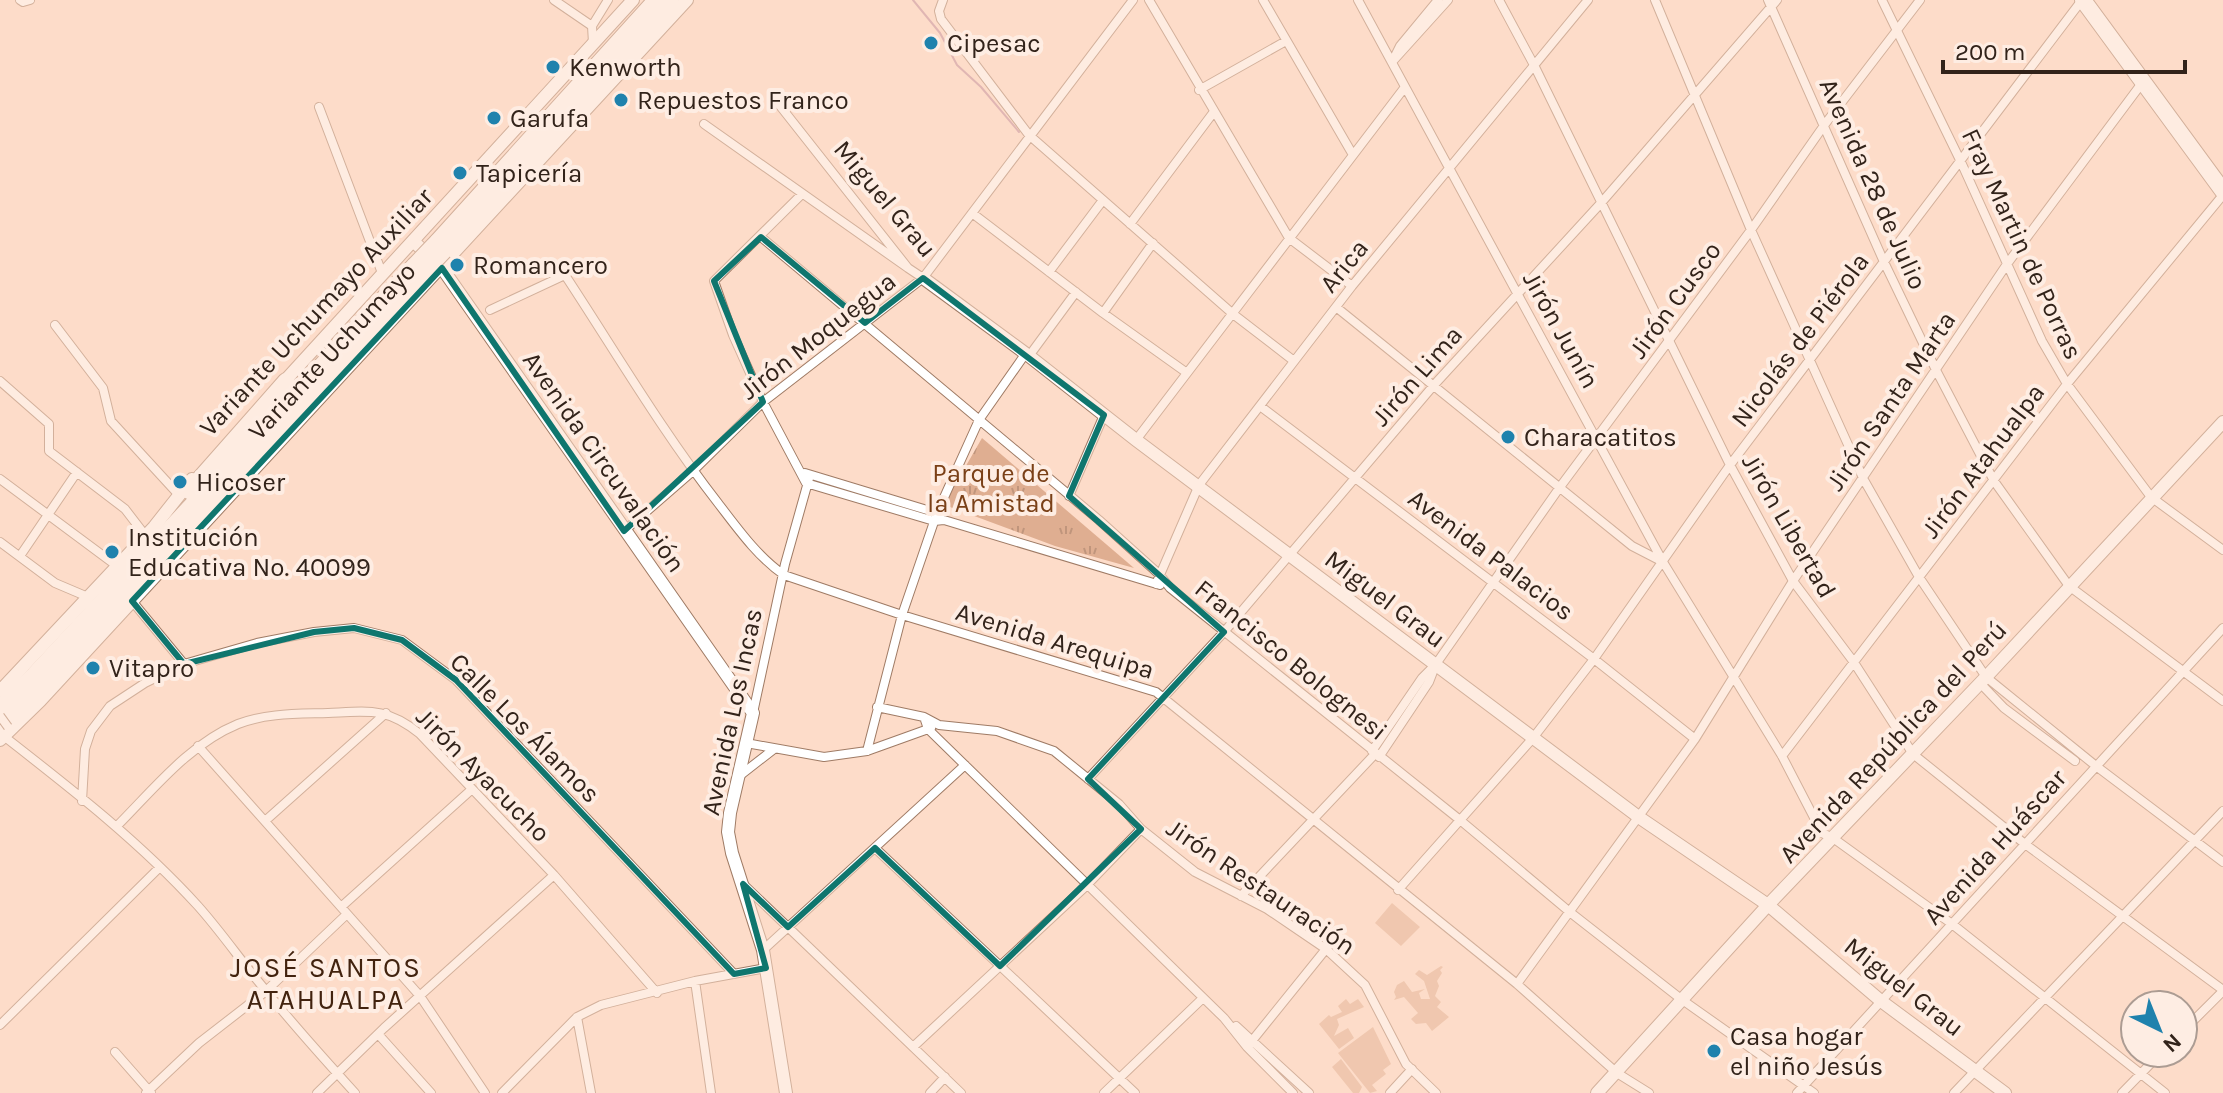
<svg xmlns="http://www.w3.org/2000/svg" width="2223" height="1093" font-family="Karla,sans-serif">
<style>
.park{fill:url(#park-tufts)}
.garden{fill:#dfae91}
.lines{fill:none;stroke-linecap:round;stroke-linejoin:round}
.stream{stroke:#bd8799;stroke-width:2}
.street-casing{stroke:#9f7b65;stroke-width:10}
.secondary-casing{stroke:#9f7b65;stroke-width:14}
.highway-casing{stroke:#9f7b65;stroke-width:18}
.street{stroke:#fff;stroke-width:8}
.secondary{stroke:#fff;stroke-width:12}
.highway{stroke:#fff;stroke-width:16}
.street-bridge-casing{stroke:#9f7b65;stroke-width:10;stroke-linecap:butt}
.highway-bridge-casing{stroke:#9f7b65;stroke-width:18;stroke-linecap:butt}
.street-bridge{stroke:#fff;stroke-width:8}
.highway-bridge{stroke:#fff;stroke-width:16}
.marked{fill:none;stroke:#0f766e;stroke-width:6;stroke-linejoin:round}
.poi-dot{fill:#1f82ad;stroke:#feede3;stroke-width:3}
.labels{text-anchor:middle;dominant-baseline:central;stroke-width:8;stroke-linejoin:round;paint-order:stroke}
.poi-label{font-size:26px;fill:#32231a;stroke:#feede3;text-anchor:start}
.street-label{font-size:26px;fill:#32231a;stroke:#feede3}
.park-label{font-size:26px;fill:#7a4017;stroke:#feede3}
.neighbourhood-label{font-size:28px;letter-spacing:2px;fill:#42230f;stroke:#feede3}
</style>
<defs>
<pattern id="park-tufts" width="24" height="20" patternUnits="userSpaceOnUse" patternTransform="scale(2)"><rect width="24" height="20" fill="#dfae91"/><path d="M3 7l-1-3M5 7V3M7 7l1-3M15 17l-1-3M17 17v-4M19 17l1-3" fill="none" stroke="#c0957c"/></pattern>
</defs>
<rect width="100%" height="100%" fill="#fddcc9"/>
<path class="park" d="M982,438L1134,568L1055,546L950,507L948,497Z"/>
<path class="garden" d="M1392,903L1420,927L1401,946L1375,923Z
M1441,966L1443,967L1440,970L1442,973L1437,981L1439,986L1435,996L1441,1002L1437,1007L1449,1017L1432,1031L1426,1023L1416,1024L1411,1019L1418,1013L1404,997L1394,1000L1396,997L1394,992L1397,985L1404,981L1412,992L1425,989L1419,993L1421,999H1430L1424,981L1415,974L1419,970L1427,975Z
M1346,999L1350,1004L1358,999L1364,1007L1337,1019L1339,1025L1334,1036L1348,1028L1354,1038L1339,1049L1319,1024L1329,1015L1331,1017L1342,1012L1338,1006Z
M1373,1027L1391,1064L1383,1070L1386,1074L1372,1085L1377,1091L1370,1093L1338,1053Z
M1341,1059L1362,1087L1359,1093H1353L1332,1067Z"/>
<g class="lines">
<path class="stream" d="M913,0L940,33L957,65L981,87L1019,132"/>
<defs>
<path id="street" d="M20,0L23,2L30,0
M554,0L592,26
M943,0L939,11L941,19L1029,135L1233,314L1294,361
M1149,0L1289,238L1352,286
M1263,0L1353,155
M1358,0L1663,562L1782,756L1822,833L1833,838L1952,924L2165,1093
M1499,0L1535,67L1730,465L1793,581L1853,661L1913,754L2025,844L2223,990
M1655,0L1751,230L1864,480L1919,577L1986,677L2096,766L2223,862
M1768,0L1884,262L1936,370L1994,481L2069,586L2223,701
M1882,0L1961,162L2042,341L2067,384L2151,497L2223,550
M593,43L592,26L608,0
M1394,58L1400,46L1438,0
M1392,62L1448,0
M1199,90L1286,41
M777,102L908,268L923,278
M319,107L382,273
M704,124L908,268
M802,194L714,281L733,335L763,402L806,483L934,521L944,520L1160,585
M972,213L1103,313L1187,373
M1130,224L1213,113
M761,237L1099,520L1160,575L1170,588L1460,820L1571,913L1681,999L1814,1093
M1049,272L1103,200
M1336,307L1632,546L1663,562
M490,310L565,275C615,351 662,431 718,503C738,529 757,556 784,575L902,615L1156,692L1517,984L1617,1073L1649,1093
M1103,313L1153,243
M55,325L103,388L111,421L178,494
M1029,356L1076,292
M0,381L49,424V451L125,509L145,535
M1260,406L1594,659L1695,739
M1136,440L1405,87
M805,473L937,513L940,516
M0,479L117,566
M1069,496L1104,415
M624,531L693,471L763,402L923,278L1133,0
M0,542L55,583L88,597
M20,556L77,472
M1156,584L1199,485L1352,286L1588,0
M132,601L184,664
M1980,683L2004,708L2075,761
M877,707L924,717L939,725L997,731L1054,751L1119,804L1141,829L1195,872L1267,909L1326,949L1365,985L1406,1064L1436,1093
M753,713L785,564L810,475
M924,717L928,729L1224,1018L1247,1047L1293,1093
M1,734C69,787 139,841 198,906C223,934 243,964 267,992C295,1027 325,1060 355,1093
M746,743L824,757L867,751L931,728
M198,746L420,996L485,1093
M867,751L902,615L937,513L979,420L1026,353
M1372,751L1422,678L1436,664L1560,487L1751,230L1825,124L1920,0
M1782,756L2067,384L2223,195
M1379,757L1429,682L1434,669
M738,777L774,749
M1088,779L1224,632L1434,385L1601,203L1777,0
M82,801L85,749L91,731L110,706L145,683L184,664L257,643L314,632L354,628L402,640L456,680L734,974
M265,821L386,713
M117,826C153,790 189,744 238,724C266,713 298,714 328,713C369,711 387,707 420,734L554,875L657,993
M875,848L1135,1093
M743,884L961,1093
M1398,890L1533,738L1594,659L1730,465L2082,0
M1241,896L1375,754
M341,907L471,790
M763,950L965,765
M695,981L711,1093
M1517,984L1695,739L1793,581L2007,264L2142,83
M577,1017L591,1093
M0,1025L160,867
M1236,1026L1309,1093
M2183,1031L2223,991
M378,1034L431,1093
M913,1047L1086,886L1141,829
M1247,1047L1326,949
M115,1052L151,1093
M146,1093L199,1043L266,991L347,914
M317,1093L384,1028L554,875
M502,1093L577,1017L601,1005L695,981L766,968
M930,1093L945,1077
M1104,1093L1203,998
M1390,1093L1412,1069
M1797,1093L2223,628
M1954,1093L2223,811
M2122,1093L2161,1053"/>
<path id="secondary" d="M413,241L442,268L753,713L730,813L728,832L732,853L763,950L786,1093
M923,278L1029,356L1136,440L1640,818L1768,905L1881,1001L2005,1093
M282,384L633,0
M0,691L154,527L192,479
M0,740L40,701L687,0
M1597,1093L1768,905L1986,677L2223,422"/>
<path id="highway" d="M2083,0L2223,191
M437,242L656,0
M444,251L671,0
M189,491L286,381
M0,708L34,675L415,265
M0,725L27,700L424,272"/>
</defs>
<use href="#street" class="street-casing"/>
<use href="#secondary" class="secondary-casing"/>
<use href="#highway" class="highway-casing"/>
<use href="#street" class="street"/>
<use href="#secondary" class="secondary"/>
<use href="#highway" class="highway"/>
<defs>
<path id="street-bridge" d="M0,716L8,727"/>
<path id="highway-bridge" d="M415,265L437,242
M424,272L444,251"/>
</defs>
<use href="#street-bridge" class="street-bridge-casing"/>
<use href="#highway-bridge" class="highway-bridge-casing"/>
<use href="#street-bridge" class="street-bridge"/>
<use href="#highway-bridge" class="highway-bridge"/>
</g>
<path d="M0 0H2223V1093H0ZM761,237L865,323L923,278L1104,415L1069,496L1224,632L1088,779L1141,829L1000,966L875,848L788,927L743,884L766,968L734,974L456,680L402,640L354,628L314,632L184,664L132,601L442,268L624,531L763,402L714,281Z" fill="#fddcc9" fill-opacity=".55" fill-rule="evenodd"/>
<path class="marked" d="M761,237L865,323L923,278L1104,415L1069,496L1224,632L1088,779L1141,829L1000,966L875,848L788,927L743,884L766,968L734,974L456,680L402,640L354,628L314,632L184,664L132,601L442,268L624,531L763,402L714,281Z"/>
<g class="poi-dot">
<circle cx="931" cy="43" r="8"/>
<circle cx="553" cy="67" r="8"/>
<circle cx="621" cy="100" r="8"/>
<circle cx="494" cy="118" r="8"/>
<circle cx="460" cy="173" r="8"/>
<circle cx="457" cy="265" r="8"/>
<circle cx="1508" cy="437" r="8"/>
<circle cx="180" cy="482" r="8"/>
<circle cx="112" cy="552" r="8"/>
<circle cx="93" cy="668" r="8"/>
<circle cx="1714" cy="1051" r="8"/>
</g>
<g class="labels">
<g class="poi-label">
<text x="947" y="43">Cipesac</text>
<text x="569" y="67">Kenworth</text>
<text x="637" y="100">Repuestos Franco</text>
<text x="510" y="118">Garufa</text>
<text x="476" y="173">Tapicería</text>
<text x="473" y="265">Romancero</text>
<text x="1524" y="437">Characatitos</text>
<text x="196" y="482">Hicoser</text>
<text x="128" y="537">Institución<tspan x="128" dy="30">Educativa No. 40099</tspan></text>
<text x="109" y="668">Vitapro</text>
<text x="1730" y="1036">Casa hogar<tspan x="1730" dy="30">el niño Jesús</tspan></text>
</g>
<g class="street-label">
<text transform="translate(1873 184) rotate(66)">Avenida 28 de Julio</text>
<text transform="translate(885 199) rotate(50)">Miguel Grau</text>
<text transform="translate(2022 244) rotate(65)">Fray Martin de Porras</text>
<text transform="translate(1344 266) rotate(-51)">Arica</text>
<text transform="translate(1675 300) rotate(-54)">Jirón Cusco</text>
<text transform="translate(316 312) rotate(-47)">Variante Uchumayo Auxiliar</text>
<text transform="translate(1561 330) rotate(61)">Jirón Junín</text>
<text transform="translate(818 336) rotate(-38)">Jirón Moquegua</text>
<text transform="translate(1800 340) rotate(-53)">Nicolás de Piérola</text>
<text transform="translate(332 351) rotate(-47)">Variante Uchumayo</text>
<text transform="translate(1417 376) rotate(-49)">Jirón Lima</text>
<text transform="translate(1891 401) rotate(-56)">Jirón Santa Marta</text>
<text transform="translate(1983 461) rotate(-53)">Jirón Atahualpa</text>
<text transform="translate(604 462) rotate(55)">Avenida Circuvalación</text>
<text transform="translate(1789 526) rotate(60)">Jirón Libertad</text>
<text transform="translate(1491 555) rotate(37)">Avenida Palacios</text>
<text transform="translate(1385 599) rotate(37)">Miguel Grau</text>
<text transform="translate(1055 641) rotate(17)">Avenida Arequipa</text>
<text transform="translate(1291 660) rotate(39)">Francisco Bolognesi</text>
<text transform="translate(732 712) rotate(-78)">Avenida Los Incas</text>
<text transform="translate(525 728) rotate(45)">Calle Los Álamos</text>
<text transform="translate(1893 742) rotate(-47)">Avenida República del Perú</text>
<text transform="translate(483 775) rotate(45)">Jirón Ayacucho</text>
<text transform="translate(1995 847) rotate(-48)">Avenida Huáscar</text>
<text transform="translate(1261 887) rotate(34)">Jirón Restauración</text>
<text transform="translate(1904 987) rotate(38)">Miguel Grau</text>
</g>
<g class="park-label">
<text x="991" y="473">Parque de<tspan x="991" dy="30">la Amistad</tspan></text>
</g>
<g class="neighbourhood-label">
<text x="326" y="967">JOSÉ SANTOS<tspan x="326" dy="32">ATAHUALPA</tspan></text>
</g>
</g>
<g transform="translate(2159 1029) rotate(137)"><circle r="38" fill="#feede3" stroke="#ac9c93" stroke-width="2"/>
<path d="M0-6L14 30L0 20L-14 30Z" fill="#1f82ad"/>
<text y="-12" font-size="22" font-weight="bold" text-anchor="middle" fill="#32231a">N</text>
</g>
<path d="M1943 60v12h242v-12" fill="none" stroke="#32231a" stroke-width="4"/>
<text x="1955" y="60" font-size="24" fill="#32231a" stroke="#feede3" stroke-width="6" paint-order="stroke">200 m</text>
</svg>
